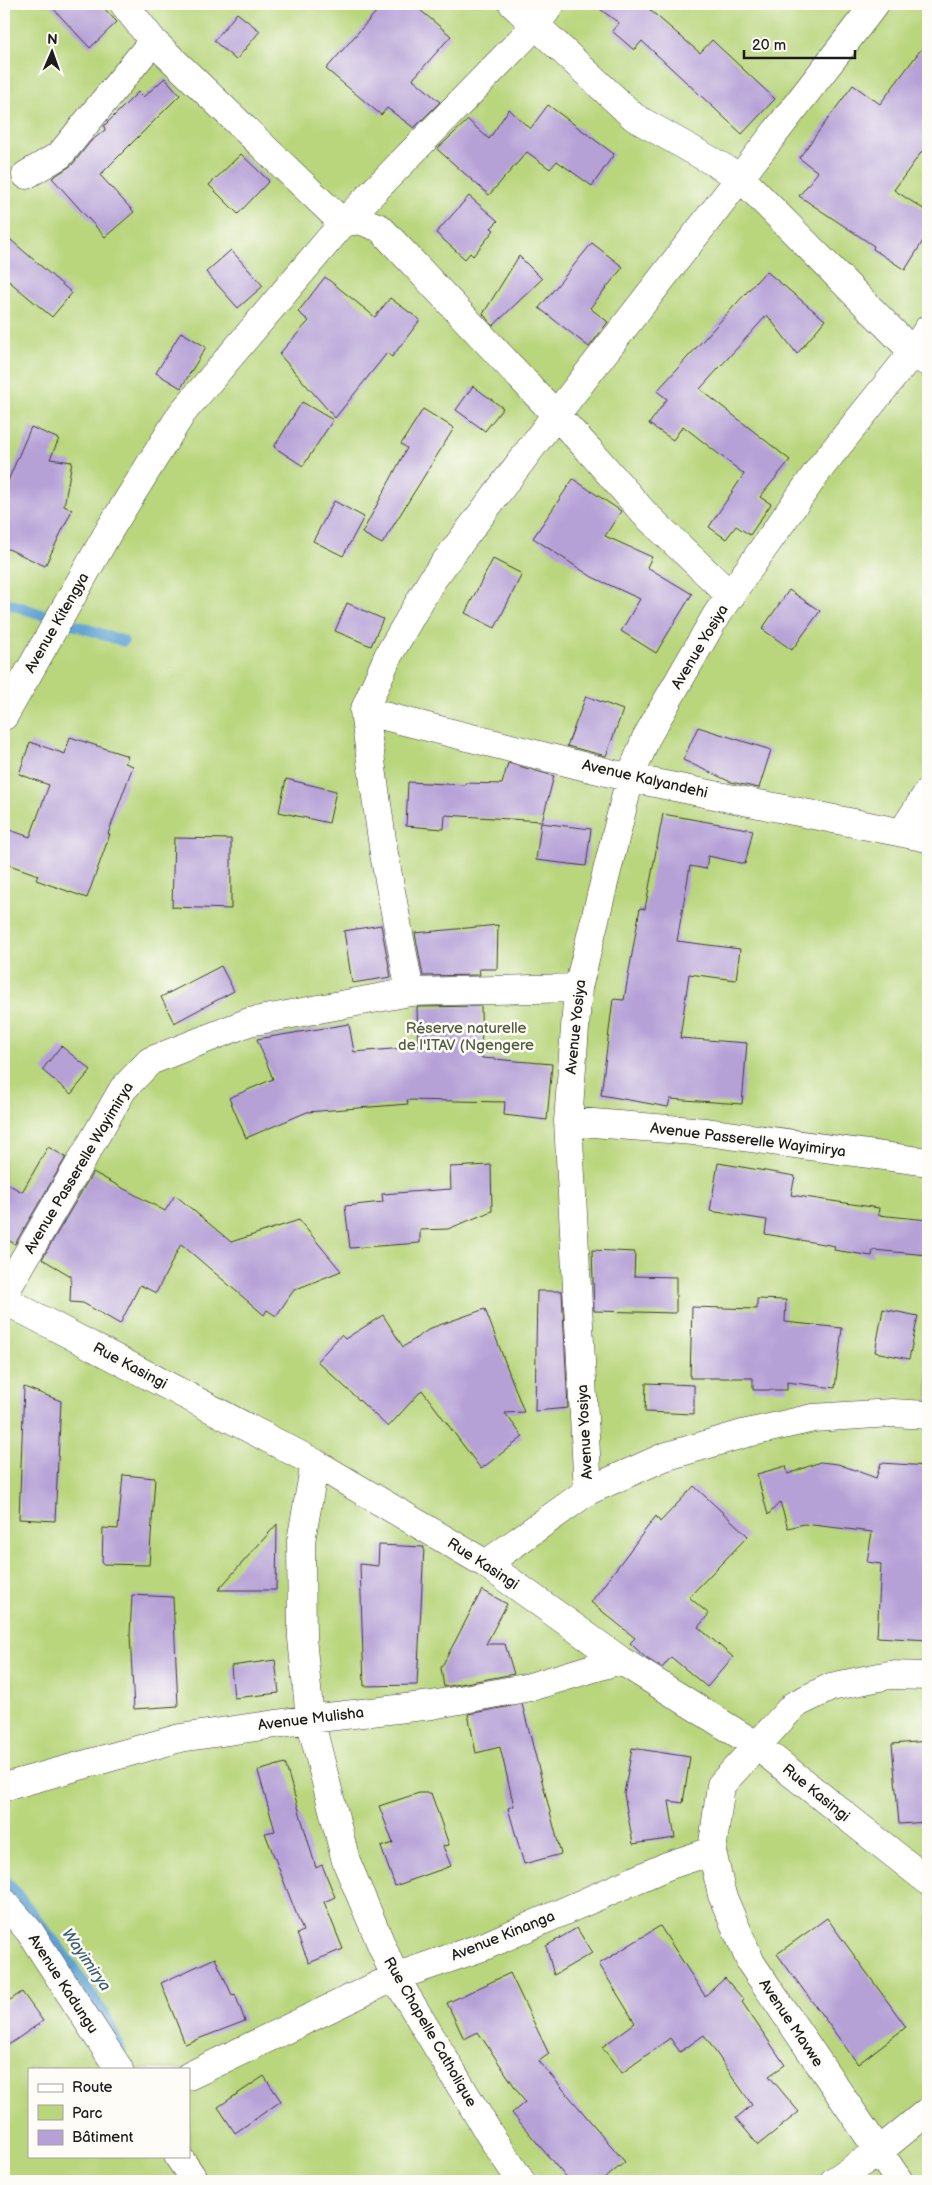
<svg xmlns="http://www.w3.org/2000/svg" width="932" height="2185" font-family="'Balsamiq Sans',sans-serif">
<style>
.green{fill:#b9d67d;stroke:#6a794c;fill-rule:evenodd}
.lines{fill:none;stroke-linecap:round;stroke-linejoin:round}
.stream{stroke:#5ea1d2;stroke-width:11}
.building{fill:#b6a1d7}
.street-casing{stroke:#3d3a37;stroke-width:29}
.street{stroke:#fff;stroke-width:28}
.labels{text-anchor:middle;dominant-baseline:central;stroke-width:5;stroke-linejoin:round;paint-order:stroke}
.street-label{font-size:15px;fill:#1c1c1c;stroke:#fdfcf7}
.park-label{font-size:15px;fill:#535d3e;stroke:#fdfcf7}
.water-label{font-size:16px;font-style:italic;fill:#3d5e77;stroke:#fdfcf7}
</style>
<rect width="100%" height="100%" fill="#fdfcf7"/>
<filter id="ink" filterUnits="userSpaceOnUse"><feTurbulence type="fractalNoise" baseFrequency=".02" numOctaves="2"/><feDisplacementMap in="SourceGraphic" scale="10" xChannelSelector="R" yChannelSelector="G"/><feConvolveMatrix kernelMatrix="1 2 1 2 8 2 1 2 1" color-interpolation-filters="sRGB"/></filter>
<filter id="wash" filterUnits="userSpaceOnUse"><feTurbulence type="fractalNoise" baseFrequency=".0096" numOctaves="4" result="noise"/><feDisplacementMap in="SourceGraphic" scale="20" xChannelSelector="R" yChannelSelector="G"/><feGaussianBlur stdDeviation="1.12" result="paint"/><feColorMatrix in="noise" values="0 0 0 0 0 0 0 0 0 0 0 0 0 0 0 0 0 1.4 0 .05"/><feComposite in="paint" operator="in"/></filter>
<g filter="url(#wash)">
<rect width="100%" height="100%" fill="#f7e5cf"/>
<path class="green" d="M4,4H928V2181H4ZM29,2069H189V2156H29Z"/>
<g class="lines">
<path class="stream" d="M4,602L123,641
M4,1878L61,1950L105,2015L121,2051"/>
</g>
<g id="blocks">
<path class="building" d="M49,4H100L117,22L90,48Z
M383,4H413L451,36L413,79L440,102L414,128L387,108L381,115L326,69Z
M593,4H643L700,53L712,40L775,99L742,134L642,41L634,50L612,31L619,23Z
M237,13L260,31L236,60L214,41Z
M928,40V143L894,190L928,212V233L905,270L873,249L874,246L799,196L818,172L799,158L853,85L880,104Z
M165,78L180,95L100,175L134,212L105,237L52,178L72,165L91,141L105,130L104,126L138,92L143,97Z
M548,105L614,154L592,186L557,161L550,169L527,152L489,195L437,149L468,120L489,139L509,109L530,129Z
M241,154L269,181L238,214L209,185Z
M469,196L498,221L491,228L494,230L473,256L470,253L465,259L436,233Z
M4,234L72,293L52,317L4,277Z
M592,243L623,267L590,308L608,322L589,347L539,308Z
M231,250L263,286L238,308L206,272Z
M519,256L542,279L493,326L483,314Z
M766,271L825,320L797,354L767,315L700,389L790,460L760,497L771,504L750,535L736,526L726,539L709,527L744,474L683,426L673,440L649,424L667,399L657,391Z
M325,277L375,317L390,298L420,320L392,357L387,353L335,418L279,354L309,321L298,312Z
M181,332L206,347L181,388L156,373Z
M473,386L503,408L485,431L456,410Z
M302,402L333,420L303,466L274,447Z
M423,409L454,428L382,544L362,533L407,448L401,444Z
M31,427L59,439L50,459L72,462L64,506L72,510L45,566L4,547V490Z
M573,479L621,511L605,536L652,557L647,567L692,594L656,653L621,631L640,599L592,577L533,538Z
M334,501L364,517L343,556L313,541Z
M493,559L522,574L495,628L465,613Z
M789,590L820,611L792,650L762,629Z
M347,603L383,619L371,646L335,631Z
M586,696L623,710L606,756L567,746Z
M698,727L771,750L759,788L731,782L683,760Z
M70,737L128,756L125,763L133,766L108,834H110L87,898L36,880L38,875L4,863V828L30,837L49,785L19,774L30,742L65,754Z
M508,763L554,776L542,821L445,815L444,829L406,826L408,782L465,785V783L502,784Z
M286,779L336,791L329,823L279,812Z
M663,814L753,830L745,864L708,856L706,869L690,866L677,941L740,949L736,980L689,974L680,1038L747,1043L742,1104L670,1099L668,1107L601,1095L613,999L624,1000L640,908L645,909Z
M541,823L591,829L586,866L536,860Z
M174,838L231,839V909L172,907Z
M381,925L391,977L352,983L344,931Z
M498,925L497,969H479L480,975L423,976L415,933Z
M221,966L234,991L174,1023L161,997Z
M481,1006L482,1058L552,1064L547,1120L504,1115L505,1102L407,1100L408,1104L307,1112L246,1138L229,1098L273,1079L257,1039L349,1024L354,1052L418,1047L417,1007Z
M61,1046L91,1070L71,1094L42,1070Z
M48,1147L66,1157L15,1244L4,1238V1182L22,1192Z
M718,1163L795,1176L791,1195L879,1208L878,1215L928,1220V1255L873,1250L872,1256L834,1250L835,1246L765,1234L767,1220L710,1211Z
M491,1165L492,1211L448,1229L420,1230V1243L350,1248L345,1206L383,1202L382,1194L451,1189L450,1167Z
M93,1172L165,1211L175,1195L231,1242L299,1220L341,1271L294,1290L276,1316L267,1310L264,1315L181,1244L156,1293L140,1285L120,1324L83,1303L70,1302L71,1276L42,1259Z
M592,1250L635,1252L634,1276L676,1277V1313L594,1311Z
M537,1291H562L568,1408L535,1411Z
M757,1299L786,1300L785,1322L842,1328L835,1388L787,1382V1390H753V1378H690L692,1307L757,1309Z
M485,1309L524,1412L505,1413L523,1437L481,1469L422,1390L388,1427L317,1361L341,1335L345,1339L383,1315L403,1347L431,1328Z
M883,1309L918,1316L909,1359L875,1352Z
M646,1383L694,1385V1414L645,1412Z
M24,1387L61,1401L55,1521L19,1519Z
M820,1462L838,1464L876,1478L881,1463L928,1466V1640L877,1637L881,1564L867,1562L872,1532L804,1524L788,1528L780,1502L768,1515L757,1474L786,1466L788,1474Z
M123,1475L155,1478L149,1565L102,1564L103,1528L118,1529Z
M694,1486L748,1536L689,1597L709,1614L698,1627L733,1657L707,1687L671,1657L662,1668L646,1658L630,1643L635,1638L591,1602L656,1516L660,1522Z
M277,1524L276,1590H218Z
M379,1545L424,1547L417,1685L364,1686L360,1564L378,1566Z
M482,1590L507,1604L486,1644H505L514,1674L444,1687L441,1668Z
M132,1595L173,1597L178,1706L134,1709L130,1635Z
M275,1660L279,1693L234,1698L231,1666Z
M522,1704L561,1854L524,1864L508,1808L514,1806L500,1747L476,1753L468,1714Z
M928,1741V1822L899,1824L892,1744Z
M632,1748L690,1757L683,1803L669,1801L675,1838L633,1844L624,1794Z
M285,1763L316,1868L322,1865L335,1897L324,1902L343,1949L309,1963L297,1934L303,1931L265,1833L275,1831L258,1771Z
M419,1793H431L449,1845L443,1846L451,1866L395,1886L381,1847L393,1843L379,1806Z
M827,1918L906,2027L858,2064L777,1954Z
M660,1926L705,1996L725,1978L744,2000L742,2002L785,2065L769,2076L799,2112L758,2145L736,2118L752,2105L704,2035L680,2052L670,2038L622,2073L602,2047L635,2023L599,1964Z
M577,1928L592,1953L554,1975L546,1946Z
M215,1958L232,1995L235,1994L245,2021L185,2044L161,1983Z
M510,1973L549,2054L539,2061L625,2162L602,2181H569L512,2113L525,2102L478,2032L464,2039L447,2003Z
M22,1992L43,2021L4,2048V2004Z
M264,2076L281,2101L235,2133L218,2107Z"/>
</g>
</g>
<g filter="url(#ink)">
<use href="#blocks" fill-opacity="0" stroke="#3d3a37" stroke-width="1"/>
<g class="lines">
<defs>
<path id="street" d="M124,4L153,41L343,223L359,220L380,228L589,450L644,513L731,596
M513,4L634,117L740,177L913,352L927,362
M26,175L60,155L153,41
M364,711L630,778L928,838
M4,716L110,529L182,413L343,223L537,24L551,4
M903,831L928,792
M410,992L384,854L364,711L388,656L432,580L555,416L875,4
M568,1121L706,1132L928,1162
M4,1294L123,1089L150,1061L249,1022L410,992L578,988
M4,1300L315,1463L486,1564L620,1660L756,1745L928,1881
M315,1463L301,1541L302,1638L310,1719L346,1861L395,1977L490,2135L521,2181
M588,1491L568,1121L578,988L630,778L646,738L717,614L820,468L913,352L928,329
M486,1564L588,1491L664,1457L743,1434L813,1418L892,1413L928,1415
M4,1787L180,1738L310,1719L432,1705L530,1687L620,1660
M712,1851L722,1895L751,1963L899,2181
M4,1902L30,1932L119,2069
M189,2076L395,1977L485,1946L667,1866L712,1851L721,1785L794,1705L831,1687L889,1675L928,1676
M178,2156L195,2181
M834,2181L878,2152L928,2111"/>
</defs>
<use href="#street" class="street-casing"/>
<use href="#street" class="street"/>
</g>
</g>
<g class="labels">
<g class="street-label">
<text transform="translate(57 623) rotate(-60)">Avenue Kitengya</text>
<text transform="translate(700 647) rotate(-59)">Avenue Yosiya</text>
<text transform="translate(645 779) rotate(13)">Avenue Kalyandehi</text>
<text transform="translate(576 1027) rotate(-84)">Avenue Yosiya</text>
<text transform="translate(748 1140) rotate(7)">Avenue Passerelle Wayimirya</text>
<text transform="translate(79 1168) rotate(-59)">Avenue Passerelle Wayimirya</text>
<text transform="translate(130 1366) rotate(28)">Rue Kasingi</text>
<text transform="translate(585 1432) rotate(-93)">Avenue Yosiya</text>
<text transform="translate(483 1564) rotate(33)">Rue Kasingi</text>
<text transform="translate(311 1719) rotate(-7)">Avenue Mulisha</text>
<text transform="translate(816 1793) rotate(39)">Rue Kasingi</text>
<text transform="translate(503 1936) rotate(-22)">Avenue Kinanga</text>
<text transform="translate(63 1984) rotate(57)">Avenue Kadungu</text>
<text transform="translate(791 2023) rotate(56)">Avenue Mavwe</text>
<text transform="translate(430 2032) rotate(60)">Rue Chapelle Catholique</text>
</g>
<g class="park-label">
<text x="466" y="1028">Réserve naturelle<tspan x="466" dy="17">de l'ITAV (Ngengere</tspan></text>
</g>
<g class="water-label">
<text transform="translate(86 1960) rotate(55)">Wayimirya</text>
</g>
</g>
<rect width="932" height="2185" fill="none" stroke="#fdfcf7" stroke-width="20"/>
<rect x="28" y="2068" width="162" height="90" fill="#fdfcf7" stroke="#a3a29f"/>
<rect x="38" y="2084" width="25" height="8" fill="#ffffff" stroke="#a3a29f"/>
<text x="72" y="2092" font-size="15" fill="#1c1c1c">Route</text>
<rect x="38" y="2105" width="25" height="15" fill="#b9d67d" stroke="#a3a29f"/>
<text x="72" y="2118" font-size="15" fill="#1c1c1c">Parc</text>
<rect x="38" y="2130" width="25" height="15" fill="#b6a1d7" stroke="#a3a29f"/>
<text x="72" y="2142" font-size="15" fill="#1c1c1c">Bâtiment</text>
<g transform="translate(52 52) rotate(2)" stroke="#fdfcf7" stroke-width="4" paint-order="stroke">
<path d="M0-4L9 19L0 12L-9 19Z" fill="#1c1c1c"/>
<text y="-8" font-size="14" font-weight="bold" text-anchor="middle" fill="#1c1c1c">N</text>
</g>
<path d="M744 50v8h111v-8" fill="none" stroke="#1c1c1c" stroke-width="2.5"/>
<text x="752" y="50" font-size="15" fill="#1c1c1c" stroke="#fdfcf7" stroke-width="4" paint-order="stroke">20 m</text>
</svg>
